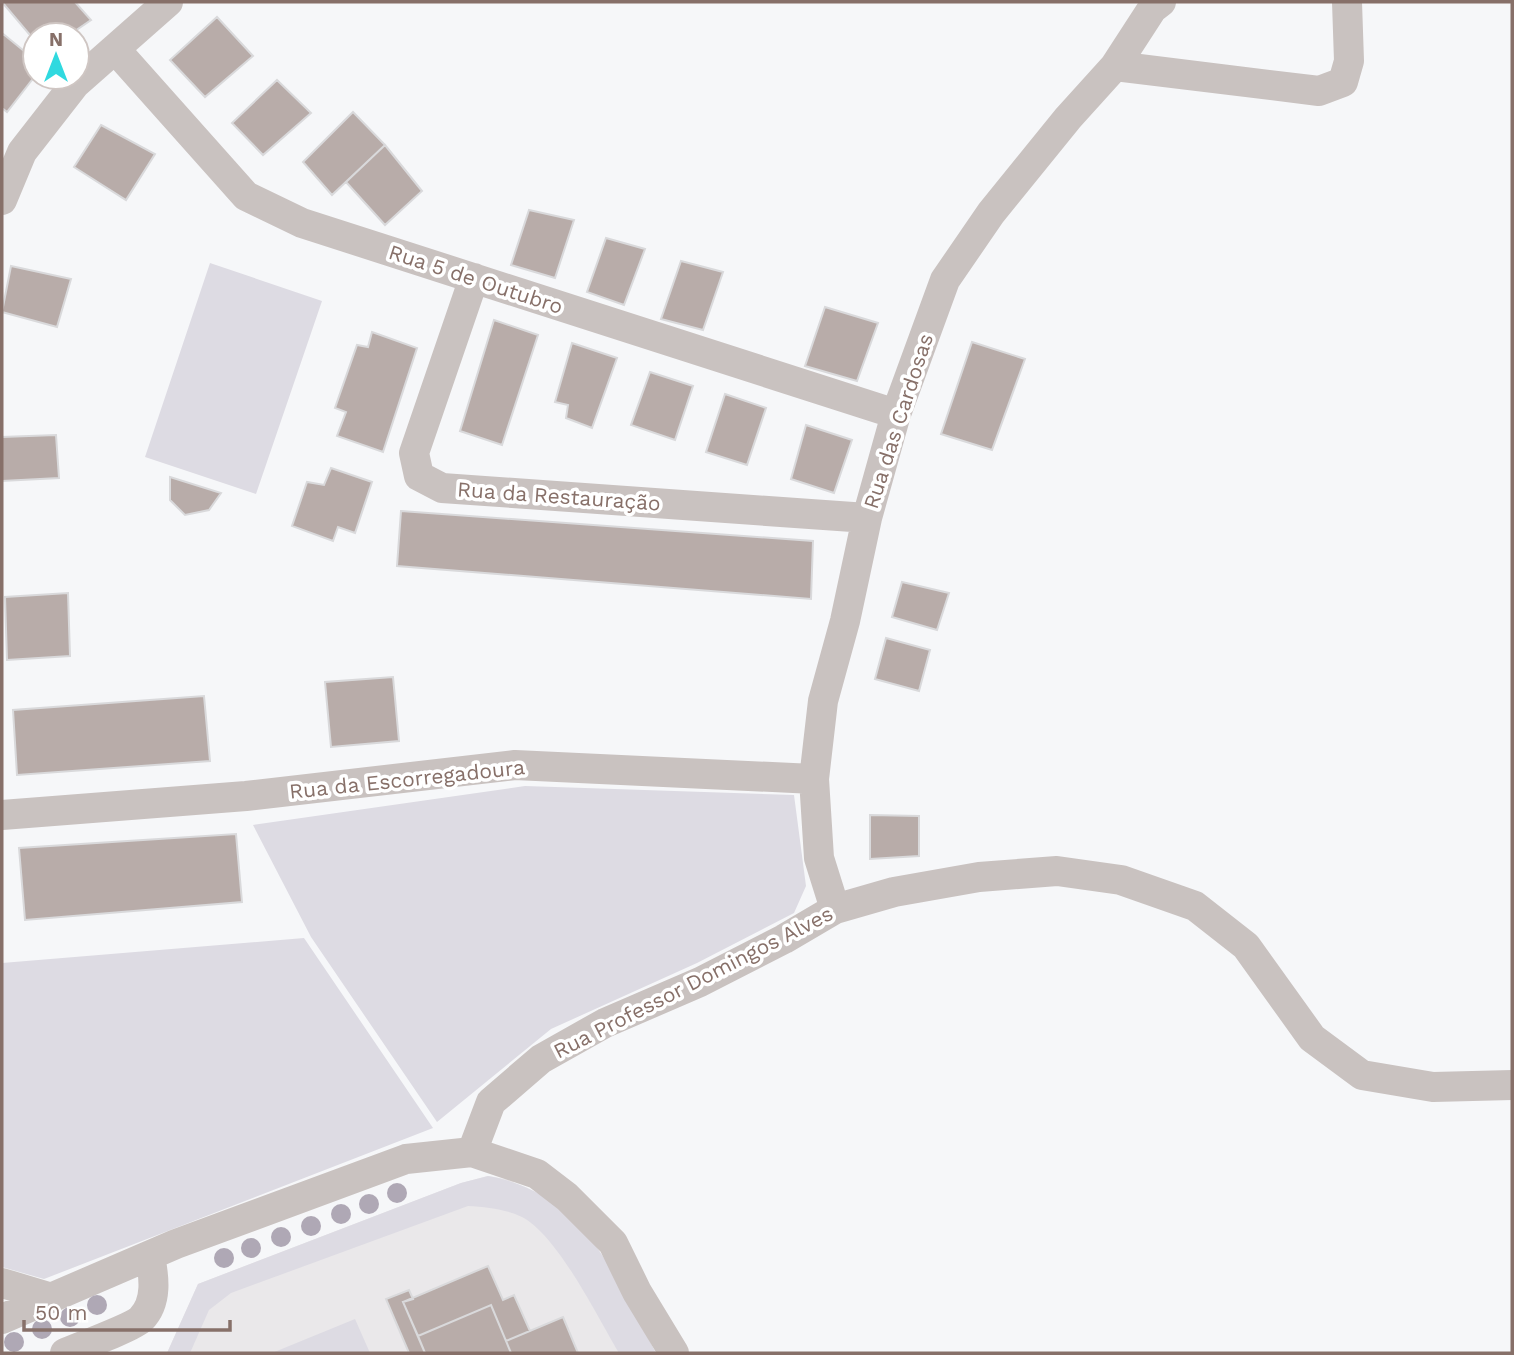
<svg xmlns="http://www.w3.org/2000/svg" width="1514" height="1355" font-family="'Work Sans',sans-serif">
<style>
.built{fill:#eae8ea}
.green{fill:#dddbe3}
.building{fill:#b8aca9;stroke:#d9d9db;stroke-width:2}
.lines{fill:none;stroke-linecap:round;stroke-linejoin:round}
.minor{stroke:#c9c2c0;stroke-width:30}
.tree{fill:#afa8b5}
.labels{text-anchor:middle;dominant-baseline:central;stroke-width:7;stroke-linejoin:round;paint-order:stroke}
.street-label{font-size:21px;fill:#877069;stroke:#fff}
</style>
<rect width="100%" height="100%" fill="#f6f7f9"/>
<path class="built" d="M488,1176L512,1180L656,1353H167L198,1284L461,1183Z"/>
<path class="green" d="M210,263L322,301L256,494L145,457Z
M525,786L794,795L806,886L794,913L697,963L551,1029L437,1122L311,937L253,825Z
M304,938L433,1128L44,1279L2,1267V963Z
M488,1176C585,1193 615,1276 656,1353H619C597,1316 558,1236 522,1217C505,1209 487,1207 468,1206L231,1293L209,1310L190,1353H167L198,1284L461,1183Z
M355,1319L370,1353H272Z"/>
<path class="building" d="M2,2H75L91,20L69,35H35V41Z
M217,17L253,56L205,97L170,60Z
M2,33L35,60V76L7,112L2,108Z
M277,80L311,113L263,155L232,123Z
M353,112L385,145L332,195L303,162Z
M101,125L155,154L126,200L74,167Z
M385,145L422,191L385,225L346,182Z
M529,210L574,220L555,278L511,265Z
M606,238L645,249L624,305L587,292Z
M681,261L723,272L703,330L661,319Z
M11,266L71,279L57,327L2,312Z
M825,307L878,323L857,381L805,366Z
M494,320L538,335L502,445L460,431Z
M372,332L417,348L383,452L337,436L346,412L335,408L357,345L368,347Z
M972,342L1025,359L992,450L941,434Z
M572,343L617,358L592,428L566,418L568,405L555,402Z
M650,372L693,386L675,440L631,425Z
M725,394L766,408L747,465L706,452Z
M806,425L852,440L834,493L791,479Z
M56,435L59,478L2,481V437Z
M331,468L372,482L355,533L338,527L333,541L292,526L307,482L324,485Z
M170,477L221,493L209,510L185,515L170,500Z
M401,511L813,541L811,599L397,566Z
M902,582L949,593L937,630L892,617Z
M68,593L70,656L7,660L5,597Z
M886,638L930,650L919,691L875,679Z
M393,677L399,741L331,747L325,682Z
M204,696L210,761L17,775L13,710Z
M870,815L919,816V856L870,859Z
M236,834L242,902L25,920L19,848Z
M488,1266L503,1300L514,1295L530,1331L506,1341L491,1305L418,1336L403,1302Z
M409,1290L413,1299L403,1302L425,1353H409L386,1299Z
M491,1305L511,1353H425L418,1336Z
M563,1317L578,1353H511L506,1341Z"/>
<g class="lines">
<path class="minor" d="M115,49L246,196L302,223L896,414
M1115,66L1319,91L1343,82L1349,61L1347,2
M2,200L22,152L75,84L168,2
M474,278L414,453L419,476L442,488L867,518
M2,815L246,796L515,765L814,779
M835,909L819,858L814,779L823,701L845,621L867,518L896,414L945,280L991,213L1068,118L1115,66L1152,9L1161,2
M472,1152L491,1102L541,1059L605,1023L700,982L784,939L835,909L894,892L979,877L1057,871L1121,880L1195,906L1246,946L1312,1038L1362,1075L1433,1087L1512,1085
M2,1283L52,1298
M2,1319L176,1244L406,1159L472,1152L537,1174L567,1197L613,1243L637,1292L674,1353
M65,1353C79,1347 133,1327 141,1319C158,1302 154,1276 150,1256"/>
</g>
<g class="tree">
<circle cx="397" cy="1193" r="10"/>
<circle cx="369" cy="1204" r="10"/>
<circle cx="341" cy="1214" r="10"/>
<circle cx="311" cy="1226" r="10"/>
<circle cx="281" cy="1237" r="10"/>
<circle cx="251" cy="1248" r="10"/>
<circle cx="224" cy="1258" r="10"/>
<circle cx="97" cy="1305" r="10"/>
<circle cx="70" cy="1317" r="10"/>
<circle cx="42" cy="1329" r="10"/>
<circle cx="14" cy="1342" r="10"/>
</g>
<g class="labels">
<g class="street-label">
<text transform="translate(476 279) rotate(18)">Rua 5 de Outubro</text>
<text transform="translate(898 421) rotate(-72)">Rua das Cardosas</text>
<text transform="translate(559 496) rotate(4)">Rua da Restauração</text>
<text transform="translate(407 779) rotate(-6)">Rua da Escorregadoura</text>
<text transform="translate(693 982) rotate(-27)">Rua Professor Domingos Alves</text>
</g>
</g>
<rect width="1514" height="1355" fill="none" stroke="#877069" stroke-width="7"/>
<g transform="translate(56 56)"><circle r="33" fill="#ffffff" stroke="#cfc6c3" stroke-width="2"/>
<path d="M0-5L12 26L0 18L-12 26Z" fill="#30d9df"/>
<text y="-10" font-size="19" font-weight="bold" text-anchor="middle" fill="#877069">N</text>
</g>
<path d="M24 1320v10h206v-10" fill="none" stroke="#877069" stroke-width="3.5"/>
<text x="35" y="1320" font-size="21" fill="#877069" stroke="#ffffff" stroke-width="5" paint-order="stroke">50 m</text>
</svg>
